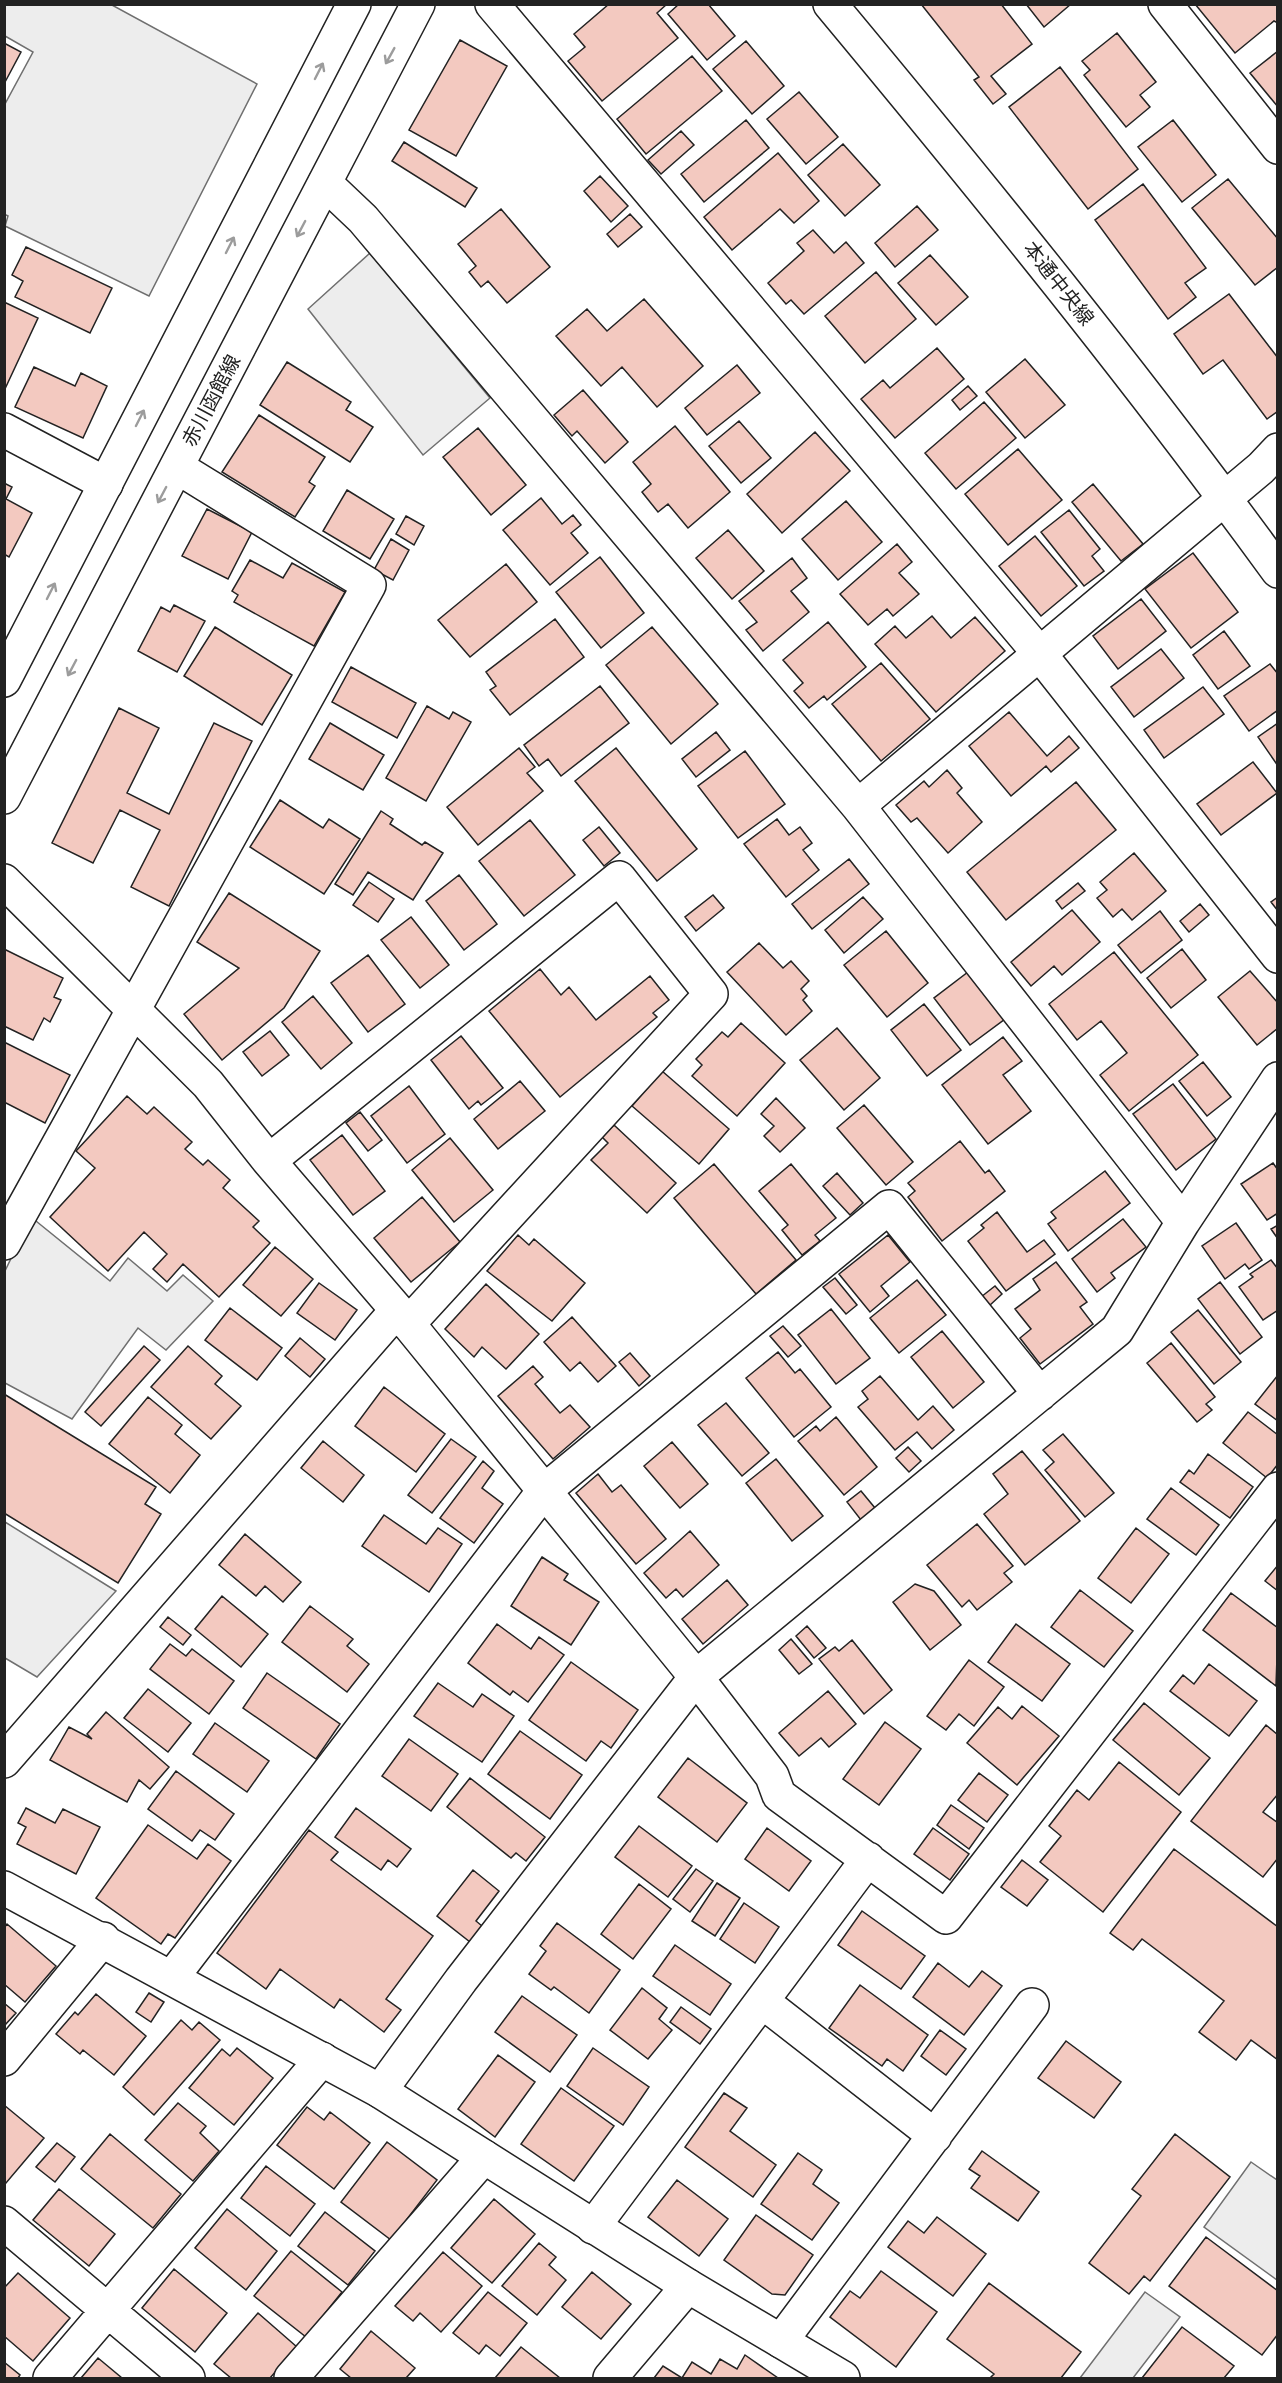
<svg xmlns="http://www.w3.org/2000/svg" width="1282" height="2383" font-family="'Varela Round','Noto Sans JP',sans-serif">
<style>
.parking{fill:#ededed;stroke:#6f6f6f;stroke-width:1.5}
.building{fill:#f3c9c0;stroke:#222;stroke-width:1.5}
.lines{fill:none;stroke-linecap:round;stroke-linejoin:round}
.street-casing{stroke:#222;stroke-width:36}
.secondary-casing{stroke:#222;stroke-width:36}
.street{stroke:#fff;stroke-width:33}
.secondary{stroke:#fff;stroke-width:33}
.oneway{stroke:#9c9c9c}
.labels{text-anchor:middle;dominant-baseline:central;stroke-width:4.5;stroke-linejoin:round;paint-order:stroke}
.street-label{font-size:20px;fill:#222;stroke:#fff}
</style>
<rect width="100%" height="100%" fill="#fff"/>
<path class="parking" d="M5,4L112,5L257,84L149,296L5,226L8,216L4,214L5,104L33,52L5,36Z
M370,253L490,398L423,455L308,309Z
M31,1217L110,1281L128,1258L167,1291L183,1275L213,1301L166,1350L138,1328L72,1419L5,1383L4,1273Z
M5,1522L116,1591L37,1677L5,1658Z
M1251,2162L1277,2180V2280L1204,2227Z
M1145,2292L1180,2317L1133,2378H1080Z"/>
<path class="building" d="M609,4H667L657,13L678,38L602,101L568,61L585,47L574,34Z
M679,4H708L735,36L707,60L668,14Z
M921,4H1001L1032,44L991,76L1006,94L993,104L974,80L979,77Z
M1026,4H1071L1044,27Z
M1195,4H1278V23L1274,21L1235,53Z
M1117,33L1156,82L1140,95L1150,107L1126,127L1084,75L1090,70L1082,61Z
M460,40L507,66L456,156L409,130Z
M746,41L784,86L752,114L713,69Z
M4,43L21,52L4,84Z
M1278,51V107L1250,73Z
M692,56L722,91L646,154L617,119Z
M1060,67L1138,169L1088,209L1009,107Z
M799,92L838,137L806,164L767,119Z
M746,120L769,148L704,202L681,174Z
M1173,120L1216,175L1182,202L1138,147Z
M681,131L694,145L661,174L648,160Z
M404,142L477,188L465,207L392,161Z
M843,144L880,185L845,216L808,175Z
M778,153L819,201L794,223L780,209L732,250L704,217Z
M600,176L628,206L611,222L584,191Z
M1228,179L1278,239V267L1255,285L1192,208Z
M1143,184L1206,268L1185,283L1196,297L1168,319L1095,220Z
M917,206L938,230L895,267L875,243Z
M501,209L550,267L507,303L488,281L481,287L469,272L476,266L458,244Z
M630,214L642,227L618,247L607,234Z
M813,230L834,253L846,242L864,263L804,314L791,300L786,304L768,283L804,251L797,243Z
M26,247L112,288L90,333L15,297L23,281L12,275Z
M930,255L968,297L936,325L898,283Z
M876,272L916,319L865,363L825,316Z
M1229,294L1278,358V411L1267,419L1223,360L1203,374L1174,334Z
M644,299L703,366L657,407L622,367L601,386L556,336L587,309L607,331Z
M4,302L38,318L4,391Z
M937,348L964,379L895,438L861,399L883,380L890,388Z
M1025,359L1065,405L1025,438L986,392Z
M287,362L351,402L346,410L373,427L350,462L260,405Z
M737,365L760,393L707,435L685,408Z
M34,367L75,386L81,373L107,386L83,438L15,407Z
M968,386L977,396L960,410L952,400Z
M583,390L628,442L605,463L577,431L572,436L554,415Z
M984,402L1016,438L956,489L925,453Z
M259,415L325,457L309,482L315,486L295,517L222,472Z
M739,421L771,458L741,483L709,446Z
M675,426L730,492L688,528L668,504L658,512L642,492L651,484L633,462Z
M478,428L526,485L491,515L443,457Z
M815,432L850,471L782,533L747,494Z
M1018,449L1062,500L1008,545L965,494Z
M4,483L12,487L6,499L32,513L9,557L4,554Z
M1093,484L1143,544L1121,561L1072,502Z
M347,490L394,519L370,559L323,531Z
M541,498L562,524L573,515L581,525L571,533L588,553L550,585L503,530Z
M846,501L882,542L838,580L802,539Z
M207,509L252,532L228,579L182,556Z
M1069,510L1100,549L1092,556L1104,571L1084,586L1041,532Z
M406,516L424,526L414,545L396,534Z
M728,530L764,571L732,599L696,558Z
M1035,536L1077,586L1041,616L999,566Z
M391,539L409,550L393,580L374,570Z
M897,544L912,562L899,573L919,594L893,616L887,609L868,625L840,594Z
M1193,553L1238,612L1191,648L1145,589Z
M600,557L644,613L601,648L556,592Z
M792,558L807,578L791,591L809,612L763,651L746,630L757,622L739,601Z
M250,560L283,578L292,563L345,592L314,646L234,602L238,595L232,591Z
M506,564L537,602L470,657L438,620Z
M1141,599L1166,631L1118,669L1093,636Z
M174,605L205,621L177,672L138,651L161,607L170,612Z
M932,616L951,638L975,617L1005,651L936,712L875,644L895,626L906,638Z
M555,619L584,657L510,715L490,690L496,686L486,672Z
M828,622L866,667L827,700L824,696L809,708L794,691L803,683L783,660Z
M215,627L292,675L262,725L184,676Z
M652,627L718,704L671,744L606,665Z
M1224,631L1250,666L1218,689L1193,655Z
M1161,649L1184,678L1134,717L1111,687Z
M881,663L930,719L881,761L832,704Z
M1270,664L1278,674V710L1249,731L1224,696Z
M351,667L416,703L397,738L332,702Z
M600,686L629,723L561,776L548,759L539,766L524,745Z
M1203,687L1224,714L1164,758L1144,730Z
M427,706L449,719L453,712L471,722L426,801L386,778Z
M119,708L159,728L127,793L169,814L214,723L252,741L169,906L131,887L160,830L120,810L93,863L52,843Z
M1009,712L1047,756L1069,736L1079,748L1051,772L1046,766L1011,796L969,746Z
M330,723L384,755L363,790L309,759Z
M1278,723V766L1258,737Z
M716,732L730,750L696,777L682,759Z
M519,748L535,767L527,773L543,791L478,845L447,807Z
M616,748L697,849L657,881L575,781Z
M745,751L785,804L738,838L698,786Z
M1253,762L1277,793L1221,835L1197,804Z
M947,770L962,788L957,793L982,822L948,853L917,818L911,822L896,805L924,781L929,787Z
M1076,782L1116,830L1006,920L967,872Z
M280,800L323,828L329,819L360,839L324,894L250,847Z
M381,811L393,819L390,824L422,845L425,842L443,853L413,900L368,872L353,895L335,884Z
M777,819L789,835L800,827L812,843L803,850L819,870L786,897L744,844Z
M530,820L575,875L524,916L479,861Z
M599,827L620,853L604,866L583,840Z
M1134,853L1166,891L1132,920L1122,909L1113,917L1097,898L1107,890L1100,882Z
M849,859L869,884L812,929L792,904Z
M459,875L497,924L464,950L426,901Z
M369,882L394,899L378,922L353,905Z
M1078,883L1085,891L1062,909L1056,901Z
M229,893L320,951L284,1008L222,1060L184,1014L239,968L197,942Z
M713,895L724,908L696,931L685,917Z
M863,897L883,919L844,953L825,930Z
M1278,897V911L1271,902Z
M1200,904L1209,915L1189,932L1180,921Z
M1072,910L1100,942L1062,975L1054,966L1031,986L1011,962Z
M1160,911L1182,940L1141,973L1118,945Z
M411,917L449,965L420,988L381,940Z
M886,931L928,983L887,1017L844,965Z
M759,943L783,968L791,961L809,981L801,989L807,996L803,1000L812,1011L786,1035L727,972Z
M4,949L63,978L54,997L61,1000L50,1022L44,1018L33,1040L4,1026Z
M1182,949L1206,980L1171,1008L1147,978Z
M1114,952L1198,1055L1129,1111L1100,1075L1127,1053L1101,1021L1077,1040L1049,1004Z
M368,955L405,1004L368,1032L331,983Z
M540,969L561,995L569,987L596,1020L650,976L669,1000L653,1013L657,1017L560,1097L489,1011Z
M1250,971L1278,1003V1028L1257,1045L1218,997Z
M968,972L1005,1019L970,1045L934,998Z
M313,996L352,1043L321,1069L282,1022Z
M924,1004L961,1050L927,1076L891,1030Z
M741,1023L785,1063L737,1116L692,1076L702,1065L696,1059L722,1032L728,1037Z
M837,1028L880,1078L844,1110L800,1060Z
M270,1031L289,1055L262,1076L243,1052Z
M461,1036L503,1088L481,1105L478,1101L469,1109L431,1060Z
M1003,1037L1022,1061L1003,1075L1031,1111L988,1144L942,1085Z
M4,1042L70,1075L45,1123L4,1102Z
M1203,1062L1231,1097L1207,1116L1179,1081Z
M662,1071L729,1129L699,1164L632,1106Z
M520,1081L545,1111L498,1149L474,1119Z
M1173,1084L1216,1139L1176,1170L1133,1114Z
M409,1086L445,1134L407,1163L371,1116Z
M127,1096L147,1114L154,1107L192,1142L185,1149L203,1165L208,1160L230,1180L223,1188L259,1221L253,1227L270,1243L219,1297L183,1264L167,1282L153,1269L167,1254L144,1232L108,1271L50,1217L95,1168L76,1151Z
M776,1098L805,1128L780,1152L764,1136L774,1126L761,1114Z
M864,1105L913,1162L886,1185L837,1128Z
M360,1112L382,1140L368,1151L346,1123Z
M614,1125L676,1183L647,1213L591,1160L608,1143L602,1137Z
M342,1135L385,1191L353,1215L310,1160Z
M450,1138L493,1190L454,1222L412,1170Z
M960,1141L985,1173L989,1170L1005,1191L942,1241L908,1197L915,1191L908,1183Z
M1273,1163L1278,1170V1213L1267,1220L1241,1184Z
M714,1164L796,1260L756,1294L674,1198Z
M791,1164L836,1218L815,1235L820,1241L802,1255L782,1230L788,1225L759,1191Z
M1105,1171L1130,1203L1068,1251L1048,1224L1056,1218L1051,1212Z
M837,1173L863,1203L850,1215L823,1186Z
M422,1197L460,1242L411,1282L374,1238Z
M997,1212L1027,1252L1044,1240L1055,1254L1006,1291L968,1241L984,1228L981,1225Z
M1123,1219L1146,1247L1111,1273L1115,1278L1097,1292L1072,1259Z
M1236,1223L1262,1260L1249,1269L1245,1264L1225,1279L1202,1246Z
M1278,1225V1239L1271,1229Z
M518,1235L529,1245L534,1239L585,1283L552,1321L487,1271Z
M888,1235L910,1262L881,1286L889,1296L870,1312L839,1274Z
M275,1247L313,1279L281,1316L243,1285Z
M1271,1260L1278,1269V1310L1263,1320L1239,1287L1253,1277L1250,1274Z
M1056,1262L1087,1302L1080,1307L1093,1324L1040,1364L1020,1338L1031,1329L1015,1309L1040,1290L1033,1279Z
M835,1278L857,1305L846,1314L823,1287Z
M917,1280L946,1315L899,1353L870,1318Z
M1220,1282L1262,1337L1240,1354L1198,1299Z
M319,1283L357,1310L335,1340L297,1313Z
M486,1284L539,1334L506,1369L482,1347L474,1357L445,1329Z
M995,1286L1002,1294L989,1306L981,1297Z
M230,1308L282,1348L257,1380L205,1340Z
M831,1309L870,1358L836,1384L798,1335Z
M1198,1310L1241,1362L1214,1384L1171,1332Z
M572,1317L616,1366L598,1382L580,1362L570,1371L544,1342Z
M783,1326L801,1346L788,1357L770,1336Z
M942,1331L984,1382L953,1408L911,1357Z
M300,1338L325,1359L310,1377L285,1356Z
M1171,1343L1215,1397L1206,1404L1212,1410L1197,1422L1147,1363Z
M144,1346L160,1360L101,1426L85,1412Z
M188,1346L222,1376L215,1384L241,1406L211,1439L151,1387Z
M778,1352L795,1373L800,1369L831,1407L794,1437L746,1378Z
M630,1353L650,1376L639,1386L619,1362Z
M533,1366L543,1377L535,1384L560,1413L570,1405L590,1427L553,1459L498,1396Z
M1278,1375V1421L1255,1404Z
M880,1376L918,1420L933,1406L954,1430L932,1449L917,1432L895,1450L858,1407L868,1399L862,1391Z
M384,1387L445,1434L416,1472L355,1426Z
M4,1394L156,1487L145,1504L161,1514L118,1583L4,1513Z
M148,1397L182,1425L175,1434L200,1455L170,1493L109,1444Z
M726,1403L769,1453L742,1476L698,1425Z
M1248,1412L1278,1435V1464L1267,1478L1223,1443Z
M836,1417L877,1467L844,1495L798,1441L816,1426L820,1431Z
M1063,1434L1114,1493L1085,1517L1045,1470L1054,1462L1043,1450Z
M451,1439L476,1457L432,1513L408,1495Z
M323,1441L364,1475L343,1502L301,1468Z
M672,1442L708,1484L680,1508L644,1466Z
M908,1447L921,1461L909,1472L896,1458Z
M1022,1451L1080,1521L1025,1565L984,1514L1008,1494L993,1474Z
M1208,1454L1253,1487L1230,1518L1180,1482L1189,1470L1194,1474Z
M776,1459L823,1516L792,1541L746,1483Z
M483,1461L494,1471L482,1488L503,1504L474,1543L440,1518Z
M598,1474L612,1492L621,1485L666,1539L636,1564L576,1493Z
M1171,1488L1219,1525L1196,1555L1147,1519Z
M861,1491L875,1508L861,1520L847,1502Z
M384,1515L426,1544L438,1528L462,1544L429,1592L362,1546Z
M977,1524L1013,1566L1004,1573L1012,1582L977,1610L969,1600L962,1607L927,1565Z
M1136,1528L1169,1554L1131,1603L1098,1578Z
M690,1531L719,1565L683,1597L676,1589L666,1598L644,1573Z
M245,1534L301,1582L283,1602L265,1586L256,1596L219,1565Z
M542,1557L568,1574L564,1580L599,1602L571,1645L511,1606Z
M1278,1565V1591L1265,1581Z
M727,1580L748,1605L703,1644L682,1619Z
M915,1584L934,1591L961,1625L930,1650L893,1602Z
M1080,1590L1133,1631L1104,1667L1051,1627Z
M1231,1593L1278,1628L1276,1686L1203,1630Z
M222,1596L268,1634L241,1667L195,1629Z
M310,1606L353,1639L347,1646L369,1664L347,1692L282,1642Z
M168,1617L191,1635L183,1645L160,1627Z
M497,1624L531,1649L539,1637L564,1655L528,1702L513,1691L510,1695L468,1663Z
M1016,1624L1070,1664L1042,1701L988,1662Z
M807,1626L826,1648L814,1658L796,1636Z
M791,1639L812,1664L799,1674L779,1650Z
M852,1640L892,1690L864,1714L819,1659L835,1647L839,1651Z
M170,1644L186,1656L192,1649L234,1681L209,1714L150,1669Z
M969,1660L1004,1687L974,1726L959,1714L946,1730L927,1716Z
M571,1662L638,1710L611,1748L601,1741L586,1761L529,1720Z
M1209,1664L1257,1701L1229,1736L1170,1691L1183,1675L1194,1684Z
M267,1673L340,1724L316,1759L243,1708Z
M438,1683L473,1707L482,1694L514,1716L482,1762L414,1716Z
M148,1689L191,1723L168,1752L124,1718Z
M828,1691L856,1724L829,1747L821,1738L799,1756L779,1733Z
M1144,1703L1210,1758L1179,1795L1113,1740Z
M1022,1706L1059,1736L1017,1785L967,1743L998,1707L1012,1719Z
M106,1712L169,1767L150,1789L139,1780L127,1802L50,1760L69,1727L92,1739L87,1734Z
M885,1722L921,1749L879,1805L843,1779Z
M215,1723L269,1761L247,1792L193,1754Z
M1266,1725L1278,1735V1794L1263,1812L1278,1823V1858L1263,1877L1191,1821Z
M520,1731L582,1775L550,1819L488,1774Z
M409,1739L458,1774L431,1811L382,1776Z
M688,1758L747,1803L717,1842L658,1797Z
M1119,1762L1181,1812L1103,1912L1040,1862L1061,1836L1049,1826L1077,1790L1089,1800Z
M176,1771L234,1814L215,1840L200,1830L192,1841L148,1809Z
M979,1773L1008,1795L987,1822L958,1800Z
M470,1778L545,1837L526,1861L516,1853L511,1858L447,1807Z
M951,1805L984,1828L969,1849L937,1825Z
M26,1808L55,1823L63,1809L100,1827L76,1874L17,1844L26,1827L18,1823Z
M356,1808L411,1849L397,1867L388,1860L381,1870L335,1837Z
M148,1825L197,1859L208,1844L231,1861L175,1938L168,1934L161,1944L96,1898Z
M639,1826L692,1866L668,1897L615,1857Z
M767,1828L811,1861L789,1891L745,1859Z
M933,1828L969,1854L950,1880L914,1854Z
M309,1830L338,1852L331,1860L433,1936L386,1999L401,2010L384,2032L340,1999L334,2008L280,1969L266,1989L217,1953Z
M1174,1849L1278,1927V2060L1251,2040L1236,2060L1199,2032L1224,2001L1142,1939L1133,1950L1110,1933Z
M1022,1860L1048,1880L1027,1906L1001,1887Z
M696,1869L713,1881L690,1912L673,1899Z
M473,1870L499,1891L476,1921L482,1926L470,1942L437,1916Z
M717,1883L740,1898L715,1936L692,1921Z
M639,1884L671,1909L633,1959L601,1934Z
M744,1903L779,1927L755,1963L720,1939Z
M862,1911L925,1956L901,1989L838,1945Z
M557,1923L620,1970L589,2013L554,1987L551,1990L529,1974L546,1951L540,1946Z
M7,1924L56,1966L25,2002L4,1984V1928Z
M675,1945L731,1984L710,2015L653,1976Z
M938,1963L969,1987L982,1971L1002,1986L964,2035L913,1997Z
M860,1985L928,2035L903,2071L887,2059L882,2066L829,2028Z
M642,1988L667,2008L659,2019L672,2030L648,2059L610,2030Z
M149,1993L164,2002L151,2022L136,2012Z
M96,1994L146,2036L114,2075L83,2050L80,2054L56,2034L75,2012L78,2015Z
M522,1996L577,2035L550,2072L495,2032Z
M4,2003L16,2013L4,2026Z
M681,2007L711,2029L700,2044L670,2022Z
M181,2020L192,2030L199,2022L220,2040L154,2115L123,2087Z
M940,2030L966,2049L946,2075L921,2056Z
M1066,2041L1121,2082L1094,2118L1038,2078Z
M237,2048L273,2078L234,2125L189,2088L222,2049L230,2056Z
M593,2048L649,2087L623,2125L567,2086Z
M498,2055L535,2082L495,2137L458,2109Z
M561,2088L614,2126L574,2181L521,2144Z
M724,2093L747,2108L730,2131L776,2165L753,2197L685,2147Z
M178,2103L206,2126L200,2133L219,2151L193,2181L145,2140Z
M4,2105L44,2138L6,2183L4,2181Z
M307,2107L324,2120L330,2112L370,2143L334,2189L277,2145Z
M110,2134L181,2194L153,2228L81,2169Z
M1175,2134L1230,2177L1150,2281L1144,2276L1129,2294L1089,2263L1141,2196L1132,2189Z
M387,2142L437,2180L391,2240L341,2202Z
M57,2143L75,2157L55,2182L36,2167Z
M982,2151L1039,2192L1018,2221L971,2188L980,2176L969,2169Z
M798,2153L822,2170L813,2184L839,2203L812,2240L761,2204Z
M266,2166L315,2204L290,2236L241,2198Z
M677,2180L728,2219L699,2256L648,2217Z
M59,2189L115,2234L89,2266L33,2220Z
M494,2199L535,2234L492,2283L451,2248Z
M227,2209L277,2251L246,2290L195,2248Z
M325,2212L375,2251L348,2285L298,2246Z
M756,2215L813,2255L785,2295L772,2294L724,2260Z
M937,2217L986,2254L953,2296L888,2247L908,2221L924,2233Z
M1206,2237L1278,2291V2334L1262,2355L1169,2286Z
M539,2243L556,2257L549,2265L566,2280L537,2315L502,2286Z
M291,2251L342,2292L306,2337L254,2296Z
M443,2252L482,2286L441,2332L420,2313L413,2321L395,2306Z
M174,2269L227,2313L195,2352L142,2308Z
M881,2271L937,2312L896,2367L830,2317L850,2291L860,2298Z
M592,2272L631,2304L601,2339L562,2307Z
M18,2273L70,2318L33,2361L4,2336V2288Z
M989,2283L1081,2352L1061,2378H990L994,2374L947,2339Z
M488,2292L527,2323L500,2356L486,2345L479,2354L453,2333Z
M258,2313L297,2347L270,2378H231L214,2364Z
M1182,2327L1234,2366L1224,2378H1142Z
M371,2331L415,2368L406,2378H351L340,2369Z
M521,2347L560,2378H495Z
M745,2355L778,2378H654L663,2366L682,2378L692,2362L711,2374L720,2359L737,2369Z
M98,2358L122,2378H81Z
M4,2362L20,2375L18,2378H4Z"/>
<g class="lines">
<defs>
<path id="street" d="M492,4L1039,653L1278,956
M1165,4L1278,147
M325,183L363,219L858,806L1183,1222
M4,430L106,484
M858,806L1261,468L1278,450
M4,881L208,1084L269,1161L397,1310L696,1677L772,1776L779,1795L946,1917L1278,1489
M269,1161L619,878L711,994L408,1324
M4,1243L369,585L177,467
M4,1761L397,1310
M173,1976L543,1492L889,1207L1040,1394
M763,2002L935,2136
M4,2059L103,1939
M380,2091L461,1980L696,1677L1117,1330L1183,1222L1278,1079
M4,2223L188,2378
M593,2227L868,1859
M781,2341L1032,2005
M50,2378L322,2059
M291,2378L484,2157
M610,2378L688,2286"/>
<path id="secondary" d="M830,4C984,189 1136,376 1278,571
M4,680L354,4
M4,797L418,4
M4,1888L380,2091L688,2286L843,2378"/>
</defs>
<use href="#street" class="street-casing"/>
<use href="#secondary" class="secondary-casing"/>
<use href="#street" class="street"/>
<use href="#secondary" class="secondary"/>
</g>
<defs><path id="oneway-shaft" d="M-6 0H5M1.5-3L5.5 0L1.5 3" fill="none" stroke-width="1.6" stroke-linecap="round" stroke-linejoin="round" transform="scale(1.5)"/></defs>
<g class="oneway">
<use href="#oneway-shaft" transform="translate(390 56) rotate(119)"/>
<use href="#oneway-shaft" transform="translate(319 71) rotate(-63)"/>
<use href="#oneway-shaft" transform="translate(301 229) rotate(118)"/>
<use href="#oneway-shaft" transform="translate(230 245) rotate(-63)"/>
<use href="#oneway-shaft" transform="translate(140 418) rotate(-63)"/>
<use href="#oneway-shaft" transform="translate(162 495) rotate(118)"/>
<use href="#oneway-shaft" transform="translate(51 591) rotate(-63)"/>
<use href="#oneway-shaft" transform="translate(72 668) rotate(118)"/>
</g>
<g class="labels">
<g class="street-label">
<text transform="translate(1058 284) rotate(52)">本通中央線</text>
<text transform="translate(212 401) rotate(-62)">赤川函館線</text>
</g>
</g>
<rect width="1282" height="2383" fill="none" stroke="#222222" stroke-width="12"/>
</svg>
